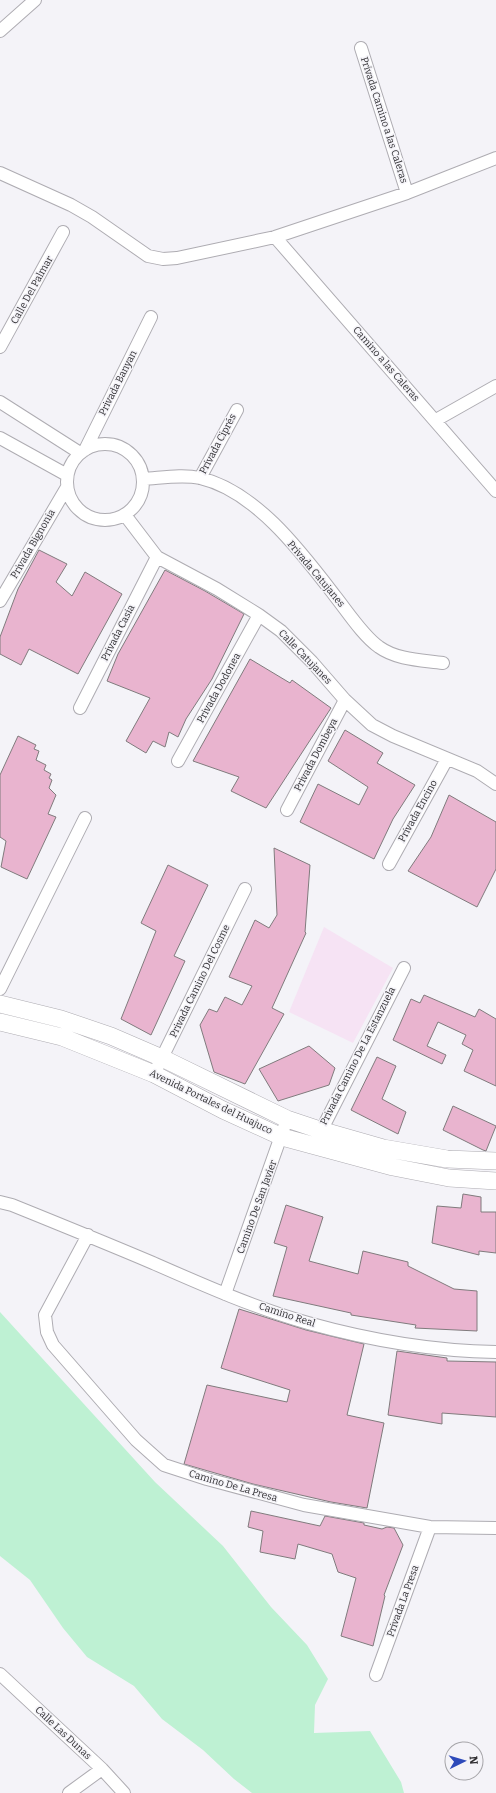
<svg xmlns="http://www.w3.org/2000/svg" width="496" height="1793" font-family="Bitter,serif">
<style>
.medical{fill:#f6e3f4}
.green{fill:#bef1d3}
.building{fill:#e9b4cf;stroke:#807b7d}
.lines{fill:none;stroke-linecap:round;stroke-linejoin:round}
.street-casing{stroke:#aeacb2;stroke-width:14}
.secondary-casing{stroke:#aeacb2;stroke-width:18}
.street{stroke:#fff;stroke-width:12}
.secondary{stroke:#fff;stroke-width:17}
.labels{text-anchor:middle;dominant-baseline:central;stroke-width:3;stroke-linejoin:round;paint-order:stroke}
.street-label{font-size:10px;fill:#313033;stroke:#f4f3f8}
</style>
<rect width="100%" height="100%" fill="#f4f3f8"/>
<path class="medical" d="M324,927L393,968L353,1043L289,1012Z"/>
<path class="green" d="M0,1312L155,1482L223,1546L271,1607L307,1645L328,1679L315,1705L314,1733L370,1731L401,1782L404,1793H252L234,1779L203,1750L162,1719L134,1686L87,1657L63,1628L30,1580L0,1556Z"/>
<path class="building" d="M39,550L67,564L56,582L72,596L85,572L122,594L78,674L29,649L21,665L0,654V637L18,589Z
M165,570L205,591L244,614L212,679L186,719L178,737L169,732L165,747L153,741L146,753L126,741L150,698L107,681L118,654Z
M250,659L290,683L292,680L331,708L266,808L231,791L239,777L193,761Z
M345,730L383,753L377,763L415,785L393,819L374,859L300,822L318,784L359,805L368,787L328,761Z
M18,736L36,745L34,749L39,751L36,760L46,765L44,770L51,774L49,778L52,780L49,788L56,795L48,814L56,817L27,879L1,867L6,841L0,837V775Z
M449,795L496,822V869L477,907L408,871L431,837Z
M274,848L310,865L305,932L306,933L272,1008L284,1014L245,1084L214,1072L200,1025L209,1009L217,1012L225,997L242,1005L252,986L229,977L255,920L269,928L277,915Z
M168,865L208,885L174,956L185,961L151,1035L121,1019L156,931L141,923Z
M424,995L475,1017L479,1009L496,1019V1086L464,1071L473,1050L462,1044L466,1035L438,1022L427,1046L446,1055L442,1064L393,1040L411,999L420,1003Z
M309,1046L335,1068L329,1085L278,1101L259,1069Z
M377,1057L396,1066L382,1099L406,1112L398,1134L351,1110Z
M453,1106L496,1126L486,1151L483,1150L443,1130Z
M463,1194L481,1197V1212H496V1253L479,1251V1255L432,1243L437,1206L461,1208Z
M286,1205L323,1217L309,1261L358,1274L363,1251L408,1262V1266L454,1289L477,1291V1331L415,1328L416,1325L351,1315V1313L273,1296L287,1247L274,1243Z
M239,1309L306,1330L364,1344L347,1415L384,1423L367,1508L331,1502L253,1484L184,1464L207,1385L287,1402L290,1390L221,1368Z
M397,1351L447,1358V1361L496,1362V1417L442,1413V1424L388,1415Z
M251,1511L320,1526L325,1516L364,1523V1525L382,1529L387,1527L394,1528L403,1545L384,1595L385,1596L373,1646L341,1636L356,1578L338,1572L332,1554L298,1544L295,1559L260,1552L263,1531L248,1527Z"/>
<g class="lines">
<defs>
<path id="street" d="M0,31L35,0
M361,48L407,193
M0,173L71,205L92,217L148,256L163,259L177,258L275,237L407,193L496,158
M275,237L496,491
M0,347L63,232
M0,402L80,453
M436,420L496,386
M0,438L67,475
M67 482a38 38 0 1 1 76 0a38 38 0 1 1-76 0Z
M85,450L151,317
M200,478L237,410
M143,479C161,478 182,474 200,478C256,491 302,553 335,596C347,611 363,636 379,647C397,660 422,660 443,663
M125,515L157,557L217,589L259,615L281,631L312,662L345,700L372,725L393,736L477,771L496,784
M0,601L67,487
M80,708L157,557
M178,761L259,615
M287,810L345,700
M389,864L447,759
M0,989L85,818
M154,1074L245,889
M318,1137L404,968
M0,1202L12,1205C59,1224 106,1243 153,1263C203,1285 255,1308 308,1323C369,1340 432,1351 496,1352
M88,1235L45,1315L47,1332L53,1345L136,1440L164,1465L207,1479L304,1505L430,1527L496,1528
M225,1294L287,1119
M0,1674L102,1769L124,1793
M376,1675L430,1527
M69,1793L102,1769"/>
<path id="secondary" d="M0,1004L61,1019L111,1036L162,1058L287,1119L320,1130L383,1148L447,1159L496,1161
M0,1022L62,1037L154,1074L223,1110L282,1137L393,1167L449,1178L496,1181"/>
</defs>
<use href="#street" class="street-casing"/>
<use href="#secondary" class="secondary-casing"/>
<use href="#street" class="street"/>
<use href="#secondary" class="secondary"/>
</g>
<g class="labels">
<g class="street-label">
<text transform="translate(384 120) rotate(72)">Privada Camino a las Caleras</text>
<text transform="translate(32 290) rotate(-61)">Calle Del Palmar</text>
<text transform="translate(386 364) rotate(49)">Camino a las Caleras</text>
<text transform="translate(118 383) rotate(-63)">Privada Banyan</text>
<text transform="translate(218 444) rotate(-62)">Privada Ciprés</text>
<text transform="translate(33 544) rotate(-60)">Privada Bignonia</text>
<text transform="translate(316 574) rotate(50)">Privada Catujanes</text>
<text transform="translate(118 633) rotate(-63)">Privada Casia</text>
<text transform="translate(305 657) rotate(46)">Calle Catujanes</text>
<text transform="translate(219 688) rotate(-61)">Privada Dodonea</text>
<text transform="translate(316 755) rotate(-62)">Privada Dombeya</text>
<text transform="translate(418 811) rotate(-61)">Privada Encino</text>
<text transform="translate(200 981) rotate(-64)">Privada Camino Del Cosme</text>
<text transform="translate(358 1056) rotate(-63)">Privada Camino De La Estanzuela</text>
<text transform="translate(211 1102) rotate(26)">Avenida Portales del Huajuco</text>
<text transform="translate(257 1207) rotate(-70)">Camino De San Javier</text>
<text transform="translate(287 1315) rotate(18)">Camino Real</text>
<text transform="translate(233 1486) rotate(16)">Camino De La Presa</text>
<text transform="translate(403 1601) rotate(-70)">Privada La Presa</text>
<text transform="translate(63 1733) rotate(43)">Calle Las Dunas</text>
</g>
</g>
<g transform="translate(464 1761) rotate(85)"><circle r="19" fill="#f4f3f8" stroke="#a6a5a9"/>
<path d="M0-3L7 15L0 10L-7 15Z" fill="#2d4aba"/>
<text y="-6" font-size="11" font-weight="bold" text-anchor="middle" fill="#313033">N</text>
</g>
</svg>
